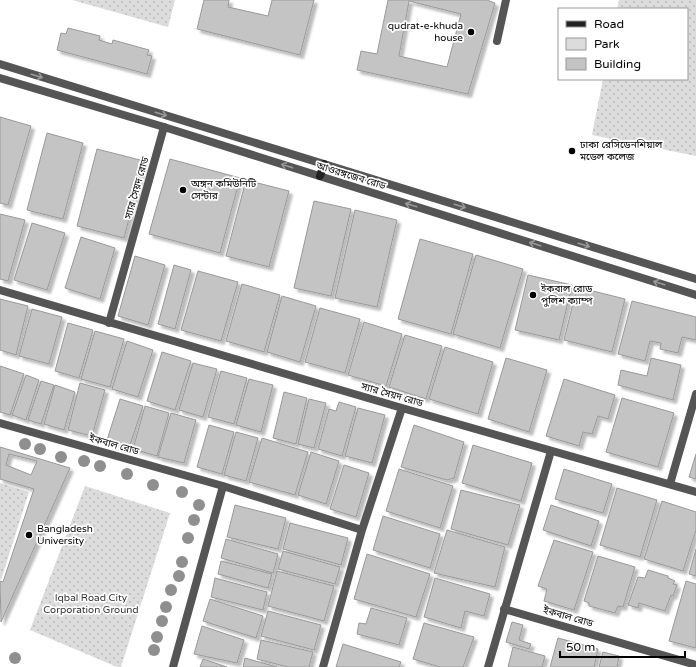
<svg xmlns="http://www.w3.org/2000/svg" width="696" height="667" font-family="'Varela Round','Noto Sans Bengali',sans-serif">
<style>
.green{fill:url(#green-dots)}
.building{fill:#c4c4c4;stroke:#999;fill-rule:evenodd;filter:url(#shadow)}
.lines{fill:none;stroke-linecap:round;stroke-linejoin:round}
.service{stroke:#555;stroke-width:8}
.minor{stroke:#555;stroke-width:8}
.tertiary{stroke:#555;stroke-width:8}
.secondary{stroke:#222;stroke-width:8}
.tree{fill:#8f8f8f}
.oneway{stroke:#999}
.poi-dot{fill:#000;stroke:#fff;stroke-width:1.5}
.labels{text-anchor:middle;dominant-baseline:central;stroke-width:3.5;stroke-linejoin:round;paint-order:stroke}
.poi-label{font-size:10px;fill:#000;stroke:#fff;text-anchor:start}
.street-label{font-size:10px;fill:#000;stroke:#fff}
.park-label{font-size:10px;fill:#333;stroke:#fff}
</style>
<defs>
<pattern id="green-dots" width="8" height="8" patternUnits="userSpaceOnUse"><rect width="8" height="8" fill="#dcdcdc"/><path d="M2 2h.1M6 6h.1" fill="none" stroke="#bbb" stroke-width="1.8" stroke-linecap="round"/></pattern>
<filter id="shadow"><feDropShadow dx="3.5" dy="3.5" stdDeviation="1" flood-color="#0004"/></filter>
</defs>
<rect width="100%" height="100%" fill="#fff"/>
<path class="green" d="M72,0H175L168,27Z
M619,0H696V156L592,135L603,79H687V9H617Z
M0,483L29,492L1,580L0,579Z
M85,486L170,513L121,667H117L30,630Z"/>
<path class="building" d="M204,0H229L228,7L268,16L272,0H314L300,55L197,29Z
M388,0H487L495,3L468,94L357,70L361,51L377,54ZM409,1L461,14L447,67L399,56Z
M68,28L100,36L99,40L112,44L113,40L149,50L147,55L152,56L147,74L57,50L61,33L66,34Z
M0,117L31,126L8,205L0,203Z
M47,133L83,143L63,219L27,210Z
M97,149L144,161L124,238L77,226Z
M170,159L240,178L220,253L149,234Z
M246,180L289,191L269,267L226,256Z
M314,201L351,209L331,296L294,288Z
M355,210L397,220L377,307L335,298Z
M0,214L25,220L8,281L0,279Z
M32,223L65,233L47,290L14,280Z
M81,237L115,248L100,299L65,288Z
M420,239L473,254L451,334L398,319Z
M476,255L523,269L500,348L453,334Z
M135,256L165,265L148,325L118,316Z
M174,265L191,270L175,329L158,324Z
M198,271L238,282L221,341L181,330Z
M528,275L572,285L559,340L515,330Z
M242,284L280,295L264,352L226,341Z
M577,287L625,299L612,352L564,340Z
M282,296L316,306L300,362L267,352Z
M0,299L28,306L16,355L0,350Z
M632,301L696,317V340L682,337L678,353L660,349L661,343L650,341L645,361L618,354Z
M320,308L360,319L345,373L305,362Z
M32,309L62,317L49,364L19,356Z
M364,322L402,334L386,386L348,375Z
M68,323L93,330L79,378L55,371Z
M95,331L124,339L110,387L81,379Z
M405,335L442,346L426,399L389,387Z
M127,341L153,350L138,397L112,389Z
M445,347L493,362L478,414L429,399Z
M162,352L191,361L175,410L147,401Z
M506,358L547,370L529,432L488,419Z
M651,358L681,365L673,400L618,385L621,370L647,376Z
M193,363L217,369L203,417L179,410Z
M0,366L24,374L10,415L0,412Z
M221,371L247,378L234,424L208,417Z
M26,375L39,380L26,420L12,415Z
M249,379L273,385L261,432L236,425Z
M564,379L615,395L608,419L598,416L592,434L583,432L579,446L546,436Z
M41,381L54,385L41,424L28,420Z
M80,383L105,390L92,436L68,430Z
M55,385L75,392L64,430L44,424Z
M284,392L307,398L296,444L273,438Z
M622,398L674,413L658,467L606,452Z
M120,399L143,406L129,448L107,440Z
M309,399L326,403L314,448L298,444Z
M339,402L356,407L342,456L318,449L329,409L336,411Z
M145,406L169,413L157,456L133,449Z
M358,408L385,415L372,463L345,456Z
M171,413L196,420L184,463L158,457Z
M209,425L234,432L222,474L197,467Z
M414,425L464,442L454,478L447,480L401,467Z
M236,432L258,438L246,481L224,475Z
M262,438L308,452L295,495L249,482Z
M473,445L532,463L521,501L462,483Z
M0,447L70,468L1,622L0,581L3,582L34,489L0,479Z
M311,452L339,461L326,504L298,495Z
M9,454L37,461L31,475L6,465Z
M696,454V479L689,477Z
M344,465L369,473L356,517L330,509Z
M399,469L453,486L440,528L386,511Z
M564,469L612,484L603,513L555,499Z
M617,488L657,500L640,557L600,545Z
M461,490L520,505L508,545L451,529Z
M662,501L696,512V530L683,571L644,559Z
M235,505L286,518L278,549L227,537Z
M551,505L599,521L591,546L543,530Z
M383,516L440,534L430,568L373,550Z
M290,523L348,538L341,565L283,549Z
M447,530L505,547L495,587L434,573Z
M226,539L278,554L273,573L221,558Z
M554,540L593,552L574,610L544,601L547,589L538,586Z
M696,549V576L689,574Z
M283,551L340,567L335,584L278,569Z
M367,554L430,574L416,617L354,599Z
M598,556L635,567L623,607L618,606L615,613L589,606V603L584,601Z
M221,561L272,574L268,588L218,574Z
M648,570L668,576V578L675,581L673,584L677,585L673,596L671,595L665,611L639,603L638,608L628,605L638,577L645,578Z
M277,571L334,586L324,621L268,606Z
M215,578L267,592L263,610L211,597Z
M435,578L490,594L484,616L465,611L461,628L424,617Z
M686,581L696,584V648L669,641Z
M210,599L263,616L256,638L203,621Z
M371,608L407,618L399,645L357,634L359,623L366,624Z
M268,611L321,625L314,650L261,636Z
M512,622L523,625L519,640L531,644L529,649L506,642Z
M424,623L474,637L463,667H440L413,659Z
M202,626L244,640L237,663L194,654Z
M558,638L598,649L594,667H550Z
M261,640L313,652L309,667H288L257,659Z
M343,644L401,662L399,667H336Z
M513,647L545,656L542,667H508Z
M603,652L619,656L617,667H599Z
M245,658L277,667H243Z
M203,659L227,667H200Z"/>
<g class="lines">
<path class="service" d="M497,41L506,0"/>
<path class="minor" d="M0,290L402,408L696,492
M109,323L164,127
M0,423L223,486L362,530
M670,484L696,394
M504,609L696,665
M173,667L223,486
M323,667L362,530L402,408
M488,667L551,451"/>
<path class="tertiary" d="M0,64L696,279
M0,78L164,127L696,295"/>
<path class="secondary" d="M320,176L324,164"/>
</g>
<g class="tree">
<circle cx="25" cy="444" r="6"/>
<circle cx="40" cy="449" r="6"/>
<circle cx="61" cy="457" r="6"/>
<circle cx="84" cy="461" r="6"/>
<circle cx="100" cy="466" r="6"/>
<circle cx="127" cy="474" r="6"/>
<circle cx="153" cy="485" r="6"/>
<circle cx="182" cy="492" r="6"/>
<circle cx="199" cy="505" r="6"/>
<circle cx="194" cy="520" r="6"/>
<circle cx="188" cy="538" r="6"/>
<circle cx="182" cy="562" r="6"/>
<circle cx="179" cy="576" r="6"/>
<circle cx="171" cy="590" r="6"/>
<circle cx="166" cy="607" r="6"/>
<circle cx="162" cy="621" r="6"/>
<circle cx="157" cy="637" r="6"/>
<circle cx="154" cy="650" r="6"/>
<circle cx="15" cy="658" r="6"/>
</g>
<defs><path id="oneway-shaft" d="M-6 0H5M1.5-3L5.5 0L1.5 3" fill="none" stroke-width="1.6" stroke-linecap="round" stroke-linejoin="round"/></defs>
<g class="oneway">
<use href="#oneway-shaft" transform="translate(37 76) rotate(17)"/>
<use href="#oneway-shaft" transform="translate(161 114) rotate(17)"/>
<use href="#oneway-shaft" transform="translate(287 166) rotate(-162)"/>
<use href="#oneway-shaft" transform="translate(411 205) rotate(-163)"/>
<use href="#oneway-shaft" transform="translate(460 206) rotate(17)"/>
<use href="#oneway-shaft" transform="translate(535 244) rotate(-163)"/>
<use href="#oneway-shaft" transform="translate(584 245) rotate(17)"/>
<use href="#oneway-shaft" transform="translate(659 283) rotate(-163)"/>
</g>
<g class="poi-dot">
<circle cx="471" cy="32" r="4"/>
<circle cx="572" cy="151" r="4"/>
<circle cx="183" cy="190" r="4"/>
<circle cx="533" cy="295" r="4"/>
<circle cx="29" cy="535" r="4"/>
</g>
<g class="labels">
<g class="poi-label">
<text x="463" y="26" text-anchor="end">qudrat-e-khuda<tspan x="463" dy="12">house</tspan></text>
<text x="580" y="145">ঢাকা রেসিডেনশিয়াল<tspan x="580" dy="12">মডেল কলেজ</tspan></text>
<text x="191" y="184">অঙ্গন কমিউনিটি<tspan x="191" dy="12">সেন্টার</tspan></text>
<text x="541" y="289">ইকবাল রোড<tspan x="541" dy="12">পুলিশ ক্যাম্প</tspan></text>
<text x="37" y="529">Bangladesh<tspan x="37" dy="12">University</tspan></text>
</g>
<g class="street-label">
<text transform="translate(351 176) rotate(17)">আওরঙ্গজেব রোড</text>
<text transform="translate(137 188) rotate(-74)">স্যার সৈয়দ রোড</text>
<text transform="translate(392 395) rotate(16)">স্যার সৈয়দ রোড</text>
<text transform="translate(114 445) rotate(16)">ইকবাল রোড</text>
<text transform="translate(568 617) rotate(16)">ইকবাল রোড</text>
</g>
<g class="park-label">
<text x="91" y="598">Iqbal Road City<tspan x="91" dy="12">Corporation Ground</tspan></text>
</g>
</g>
<rect x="558" y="8" width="130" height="72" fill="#ffffff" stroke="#999999"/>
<rect x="566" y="21" width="20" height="6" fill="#222222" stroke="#999999"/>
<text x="594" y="28" font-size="12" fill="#000000">Road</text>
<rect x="566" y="38" width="20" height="12" fill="#dcdcdc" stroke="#999999"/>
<text x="594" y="48" font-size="12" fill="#000000">Park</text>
<rect x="566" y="58" width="20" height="12" fill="#c4c4c4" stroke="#999999"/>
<text x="594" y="68" font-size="12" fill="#000000">Building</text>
<path d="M560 651v6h125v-6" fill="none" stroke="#000000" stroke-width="2"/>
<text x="566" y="651" font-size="12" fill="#000000" stroke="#ffffff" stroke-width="3" paint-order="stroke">50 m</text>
</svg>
